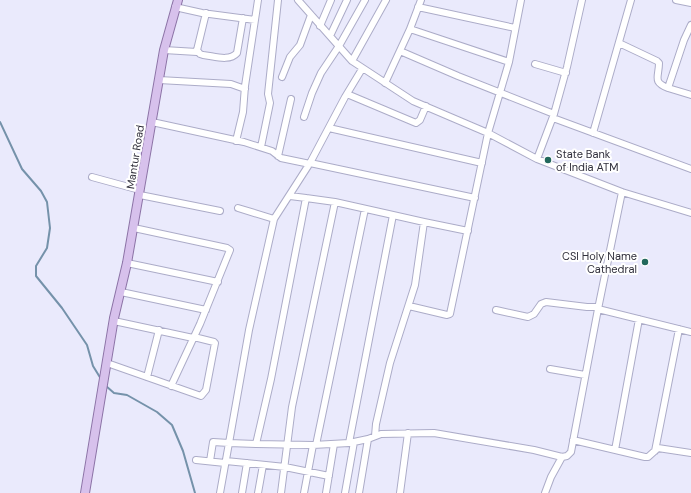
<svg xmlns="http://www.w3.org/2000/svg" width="691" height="493" font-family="'DM Sans',sans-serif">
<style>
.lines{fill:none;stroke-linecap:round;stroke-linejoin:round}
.stream{stroke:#7592aa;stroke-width:2}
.minor-casing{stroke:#acacc8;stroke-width:8}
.major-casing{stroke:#8c73a6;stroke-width:10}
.minor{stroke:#fff;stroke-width:6}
.major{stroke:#d7c1ec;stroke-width:8}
.poi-dot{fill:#22685c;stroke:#fff;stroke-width:1.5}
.labels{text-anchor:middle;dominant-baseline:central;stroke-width:4;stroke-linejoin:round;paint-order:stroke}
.poi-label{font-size:11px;fill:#302f3b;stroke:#fff;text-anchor:start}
.street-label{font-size:11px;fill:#302f3b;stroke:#fff}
</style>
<rect width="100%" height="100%" fill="#eaeafc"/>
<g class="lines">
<path class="stream" d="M0,122L22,169L41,191L47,202L50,228L47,248L36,266V276L62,308L87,345L93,366L101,379
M106,386L114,393L127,395L157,412L172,425L183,451L195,493"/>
<defs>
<path id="minor" d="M298,0L352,61L413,101L488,133L537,159L622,192L691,213
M676,0L691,3
M175,7L202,13L255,20
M418,7L515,28
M206,13L197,50L200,54L203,55C214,56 229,62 237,53L243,18
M691,25L684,40L668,88L691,95
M320,26L331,0
M410,29L509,62
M330,36L347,0
M619,43L657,61L659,63C659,77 652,82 668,88
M164,50L197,52
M400,51L458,76L554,114
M352,61L386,0
M535,64L566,73
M282,77L290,57L300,45L311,15
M159,80L231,84L245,89
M385,83L410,29L421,0
M347,94L416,123L420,120L426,106
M304,117L312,93L321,73L339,46L365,0
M553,118L691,169
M152,122L244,142L272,151L281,158L310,164
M329,128L482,163
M593,133L631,0
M236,141L243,112L245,86L258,0
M261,147L270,103L268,94L278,0
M278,156L291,99
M537,159L554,114L567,67L582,0
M310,163L475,198
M92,177L136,189
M140,195L220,211
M306,198L335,202L393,215L349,443
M238,208L274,219L310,163L345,97L362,69
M393,215L424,222L468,231
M274,219L249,330L229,443L256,444L271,379L306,198L290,196
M134,228L227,248L230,250L200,324L171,386
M127,263L218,282
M121,292L206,310
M409,306L447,315L450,314L488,133L509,62L521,0
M598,309L691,332
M496,310L528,317L534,314L541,304L546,302L587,307H598
M114,321L193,338
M107,363L201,396L206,390L215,343L214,342L194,337
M550,369L585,375
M147,377L159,330
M375,436L376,424L390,363L415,285L424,222
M573,440L645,457H648L658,448L691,453
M256,444L313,445L349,443L368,439L381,434L434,433L534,450L562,457L567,456L571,452L598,309L622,192
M316,445L365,209
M615,450L639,319
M655,451L679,329
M196,460L225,463
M210,461L213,442L229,443L220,493
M226,461L285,467L329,476
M242,493L247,463
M258,493L263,465
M281,493L292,407L335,202
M304,493L313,445
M326,493L334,444
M345,493L354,442
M359,493L368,439
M400,493L408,433
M545,493L551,477L562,457"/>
<path id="major" d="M85,493L114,318L127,263L164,50L178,0"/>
</defs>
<use href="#minor" class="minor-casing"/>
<use href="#major" class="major-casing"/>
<use href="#minor" class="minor"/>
<use href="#major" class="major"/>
</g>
<g class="poi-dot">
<circle cx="548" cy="160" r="4"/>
<circle cx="645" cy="262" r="4"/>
</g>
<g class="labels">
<g class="poi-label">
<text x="556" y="154">State Bank<tspan x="556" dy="13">of India ATM</tspan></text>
<text x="637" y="256" text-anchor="end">CSI Holy Name<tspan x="637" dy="13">Cathedral</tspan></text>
</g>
<g class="street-label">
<text transform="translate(135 157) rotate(-81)">Mantur Road</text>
</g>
</g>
</svg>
